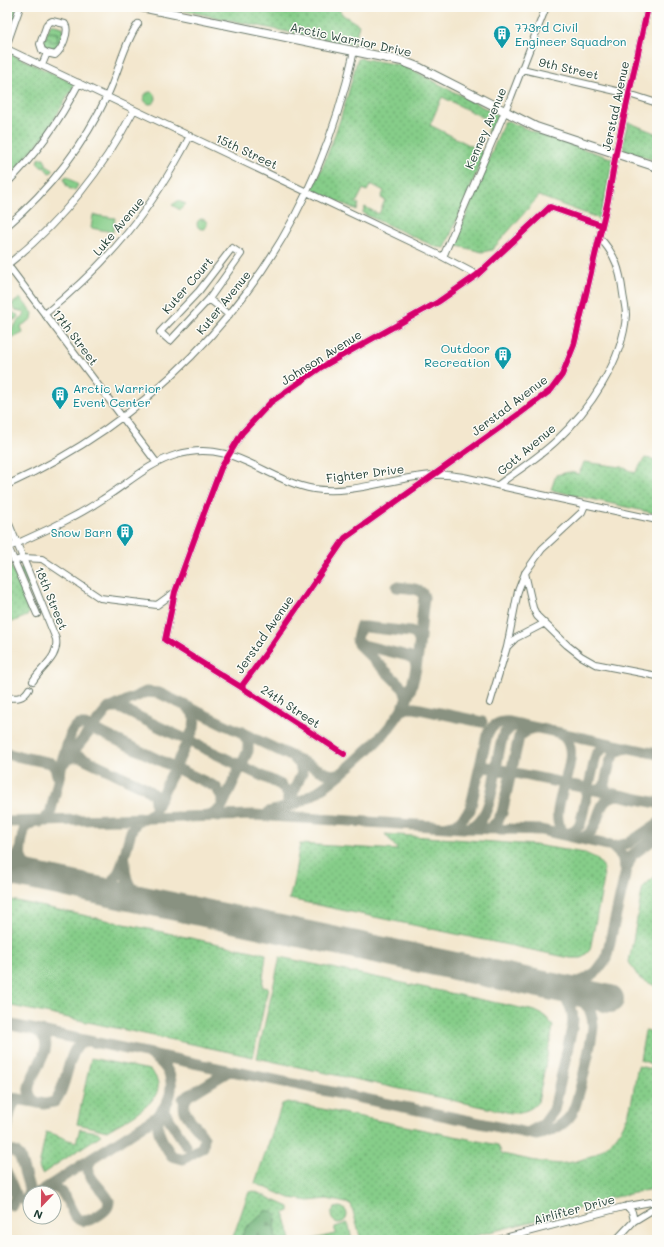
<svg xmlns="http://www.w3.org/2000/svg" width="664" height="1247" font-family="Mali,sans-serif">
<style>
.grass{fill:url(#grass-dots);stroke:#52855e}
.forest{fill:url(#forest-firs);stroke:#467654}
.park{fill:url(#park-crowns);stroke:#52855e}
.pitch{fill:#86cd89;stroke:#52855e}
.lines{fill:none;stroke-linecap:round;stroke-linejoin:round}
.taxiway{stroke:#899281;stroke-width:11}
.runway{stroke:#899281;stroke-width:28}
.minor-casing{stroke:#69786a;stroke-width:8}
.major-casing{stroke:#69786a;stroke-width:10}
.minor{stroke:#fff;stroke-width:6}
.major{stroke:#fff;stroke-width:8}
.cycleway-casing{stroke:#fdfcf7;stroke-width:8}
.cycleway{stroke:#d6006c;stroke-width:6}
.labels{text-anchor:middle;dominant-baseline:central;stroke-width:3;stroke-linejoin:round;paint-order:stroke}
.culture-label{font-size:12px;fill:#0d838f;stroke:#fdfcf7;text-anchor:start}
.street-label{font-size:12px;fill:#1f3d34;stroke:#fdfcf7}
</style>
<defs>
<pattern id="grass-dots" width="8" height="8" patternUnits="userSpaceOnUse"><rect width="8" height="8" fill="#86cd89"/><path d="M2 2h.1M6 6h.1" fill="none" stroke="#6da871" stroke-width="1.8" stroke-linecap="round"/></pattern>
<pattern id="forest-firs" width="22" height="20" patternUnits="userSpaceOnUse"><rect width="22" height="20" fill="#6cb075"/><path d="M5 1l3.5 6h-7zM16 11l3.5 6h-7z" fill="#589061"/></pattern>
<pattern id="park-crowns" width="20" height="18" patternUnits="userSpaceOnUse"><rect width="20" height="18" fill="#86cd89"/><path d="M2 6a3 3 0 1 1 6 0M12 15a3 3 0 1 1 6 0" fill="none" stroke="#6da871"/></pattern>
</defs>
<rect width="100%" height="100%" fill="#fdfcf7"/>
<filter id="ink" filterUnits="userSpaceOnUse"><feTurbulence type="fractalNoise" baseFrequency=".025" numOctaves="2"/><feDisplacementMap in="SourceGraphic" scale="8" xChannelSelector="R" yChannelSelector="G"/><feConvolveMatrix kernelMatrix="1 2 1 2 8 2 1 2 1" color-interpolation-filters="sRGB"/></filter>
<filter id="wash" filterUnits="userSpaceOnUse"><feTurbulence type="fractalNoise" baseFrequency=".012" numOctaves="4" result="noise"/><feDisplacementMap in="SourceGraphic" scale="16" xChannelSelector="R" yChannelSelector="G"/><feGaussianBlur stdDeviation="0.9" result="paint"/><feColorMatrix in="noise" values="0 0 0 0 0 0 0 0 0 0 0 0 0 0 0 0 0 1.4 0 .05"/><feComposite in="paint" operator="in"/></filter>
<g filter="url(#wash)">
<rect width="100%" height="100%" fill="#f3e7ce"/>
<path class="grass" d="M10,7H16V15L7,39V11Z
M166,7H337L343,15L359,25L354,44L351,45Z
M51,24L63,27C64,34 60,48 53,52L45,48L43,43L46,36L58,41L57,33L47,32Z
M7,52L73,83L74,86L45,135L7,180Z
M360,58L405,66L498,115L500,119L488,133V120L442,97L430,125L485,153L445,248L436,247L364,214L363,212L365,207L379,214L385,200L381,198L384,191L371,184L367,191L363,189L356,203L359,204L357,210L315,191L313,187C333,146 346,104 357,60Z
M508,121L541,135L611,158L613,161L600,219L539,196L492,250L482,252L454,245L504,122Z
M628,122L657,134V161L625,151L622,145Z
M645,458L657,460V514L551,490L556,475L569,472L579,474L584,462L622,467L635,473Z
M7,556L30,611L27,616L7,624Z
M24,567L41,609L40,610H38L19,569Z
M385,834L535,845L585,853L596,858L603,866L604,879L590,950L582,958H570L289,899C295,880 296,863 300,844L398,850Z
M657,875V987L639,978L629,962L643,886Z
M7,899L266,954L262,987L268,988L253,1057L7,1005Z
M280,957L535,1011C544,1015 549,1018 553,1027L538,1102C530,1111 523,1112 511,1113L257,1058Z
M645,1031L657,1033V1188L606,1199L566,1213L458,1240H361L351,1204L327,1199L309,1201L290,1198L255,1183L282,1104L288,1102L498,1145L502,1154C519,1157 551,1166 566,1163C593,1160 617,1143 627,1117C633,1102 634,1083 638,1066L652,1069V1064L640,1060Z
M91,1058L150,1070C178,1097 126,1119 107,1131L77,1124Z
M80,1129L98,1132L101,1135L42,1174L39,1167L46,1132C57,1134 65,1140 76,1142Z
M254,1191L289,1207V1211L284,1213L291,1240H276L274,1225L277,1219C256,1220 250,1220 240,1240H232L248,1194L250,1192Z
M331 1215a8 8 0 1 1 16 0a8 8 0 1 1-16 0Z
M347,1223L349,1226L352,1240H309L335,1234V1227Z"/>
<path class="forest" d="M265,1211H273L277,1215L274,1225L276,1240H240L246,1227L256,1220Z"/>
<path class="park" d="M47,32L57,33L58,41L53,42L46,36Z
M144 98a6 6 0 1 1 12 0a6 6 0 1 1-12 0Z
M40,158H44L47,166L54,170L52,172L49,173L44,167L39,165L37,161Z
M67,176L78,185L75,190C67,190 65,184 64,178Z
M178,201L186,204L180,210L172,205Z
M197 224a5 5 0 1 1 10 0a5 5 0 1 1-10 0Z
M20,298L33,313L32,319L21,326L23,333L13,338L9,331C15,328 16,320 23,318L25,312L15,310L12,304Z
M9,311L18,315L17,318L14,320L9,319L8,315Z"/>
<path class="pitch" d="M93,215L115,218L113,232L91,228Z"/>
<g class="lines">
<path class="taxiway" d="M359,644L408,656L414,659L416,665
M407,699L404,689L358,644L357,639L360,627H366L410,632L416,634L419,640
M109,708H120L281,785L288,794V805
M401,711L407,708H415L482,722
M558,733C595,750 535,816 568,836
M7,754L51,763L55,768L58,778
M62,761L71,733L74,728L79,725H85L216,787L222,797V806L216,813L209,815
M65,761L74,757H81L144,787L154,795L156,808
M479,774L482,769L487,767L657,803
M598,790L603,788L605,784C609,769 608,750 628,748
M288,804L302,773L300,764L294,758
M222,806L248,751V741L241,731
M269,812C306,805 332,782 359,758C381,738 400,719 410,691C420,662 420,628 424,597C422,587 406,588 397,587
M145,818L153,813L194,728L195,716L188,707
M7,822L254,815L464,828L541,830L612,846L622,856L626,871L606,959L596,972L584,980L570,985L550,986
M33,822L25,827C18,852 16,865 41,878
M41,822L50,814L62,765L107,710L146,692L159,693L326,773L332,775L342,773
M448,826L457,824L470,810L487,735C491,725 500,721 510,722L657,754
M467,828C497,824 493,757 504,734L511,727L521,725
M489,829L497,822L502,813L519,737L527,730L536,728
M562,834L571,833L580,825L596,755L604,747L614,745
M578,838C605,835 591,798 618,795
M617,846L629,843L657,824
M125,860C124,880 130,892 147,901
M7,866L14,861L20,849
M626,870L632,855L657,837
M91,889C136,888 118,827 143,818
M7,1024L537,1135C550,1132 563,1126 571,1115C578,1104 592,1040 593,1026C593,1021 592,1016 590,1011C584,999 573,994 562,989
M35,1030C70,1047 6,1087 38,1103
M7,1097L45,1104L54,1102C69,1087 67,1044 86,1041
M183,1099L229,1071
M164,1111L186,1145
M161,1114C152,1126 164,1145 172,1156L183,1159L203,1147L204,1138C198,1124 175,1113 188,1096
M7,1130C9,1121 9,1103 19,1099
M529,1132L544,1124L554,1110L572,1028C575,1012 569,999 556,990
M7,1150L15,1152L20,1157L29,1188L28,1194L24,1200
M7,1173L16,1196L12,1205
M47,1188C76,1181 63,1239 99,1215C105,1211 109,1208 109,1201C103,1187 79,1175 92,1159
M38,1193L156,1117C175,1098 179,1072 152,1056"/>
<path class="runway" d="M7,871L610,999"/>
</g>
</g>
<g filter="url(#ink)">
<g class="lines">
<defs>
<path id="minor" d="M7,8L8,7
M7,44L20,7
M7,49L443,257L477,275
M42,65L47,53L55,55C62,50 70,31 65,24L52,21L47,24L40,44L42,50L47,53
M522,69L629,94L657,103
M7,183C37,154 60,120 79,83
M7,226C50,189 84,145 108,94C118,73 125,41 138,24
M232,248L241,254L209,299L170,341L160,332L199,291Z
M443,257L511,97L546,7
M7,264L156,462
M7,265C62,222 102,171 134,110
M209,299L229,315
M45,314C110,261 151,211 190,136
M7,485C145,423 258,309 317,169C333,131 345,92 354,51
M498,485C517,471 539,457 556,441C589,410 623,361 626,315C626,309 624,301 623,294C620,270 616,255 599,237
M7,519L56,639C59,658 42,666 33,681
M7,544L37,614
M7,548C40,533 73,519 103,499C127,484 149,463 176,455C234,438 264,480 314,489C353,495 394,477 434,475C456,473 483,482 505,487C556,498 606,509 657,520
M15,561L23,558L42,559L100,598L157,605L175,592
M525,573L533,608L537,616L567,645L581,656L595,664L657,676
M507,647L516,638L543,624
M241,687L266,653L345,538L519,414L551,390L562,375L574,345L608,200L616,153L648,7
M7,697C17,699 24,698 29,689
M490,703L507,647L518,591L525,573L542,549L582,512L585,505
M344,754L241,687L165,640L175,592L204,513L221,468L242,433L271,402L320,368L438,302L477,275L550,207L601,225
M627,1206L632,1212L634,1221
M497,1240L623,1207L657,1201
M616,1240L634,1221L657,1207"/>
<path id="major" d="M141,7L402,61L420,68L536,127L657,167"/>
</defs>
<use href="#minor" class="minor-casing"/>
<use href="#major" class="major-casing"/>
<use href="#minor" class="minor"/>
<use href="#major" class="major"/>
<defs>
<path id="cycleway" d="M241,687L266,653L345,538L519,414L551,390L562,375L574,345L608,200L616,153L648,7
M344,754L241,687L165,640L175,592L204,513L221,468L242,433L271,402L320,368L438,302L477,275L550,207L601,225"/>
</defs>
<use href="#cycleway" class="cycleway-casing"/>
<use href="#cycleway" class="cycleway"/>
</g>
</g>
<defs>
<symbol id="building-pin" viewBox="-11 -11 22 30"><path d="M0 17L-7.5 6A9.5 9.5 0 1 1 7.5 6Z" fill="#0f9aa8" stroke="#fdfcf7"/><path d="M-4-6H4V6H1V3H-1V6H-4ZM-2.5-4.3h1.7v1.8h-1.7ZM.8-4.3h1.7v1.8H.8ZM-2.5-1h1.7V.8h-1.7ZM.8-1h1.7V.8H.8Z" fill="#fff"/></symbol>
</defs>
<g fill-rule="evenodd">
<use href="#building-pin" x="492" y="24" width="20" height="27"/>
<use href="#building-pin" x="493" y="345" width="20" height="27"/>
<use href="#building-pin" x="50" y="385" width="20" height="27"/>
<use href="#building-pin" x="115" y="522" width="20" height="27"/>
</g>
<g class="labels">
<g class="culture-label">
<text x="515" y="27">773rd Civil<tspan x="515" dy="14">Engineer Squadron</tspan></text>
<text x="490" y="348" text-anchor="end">Outdoor<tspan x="490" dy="14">Recreation</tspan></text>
<text x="73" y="388">Arctic Warrior<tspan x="73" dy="14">Event Center</tspan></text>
<text x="112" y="532" text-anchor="end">Snow Barn</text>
</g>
<g class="street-label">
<text transform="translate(351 39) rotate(12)">Arctic Warrior Drive</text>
<text transform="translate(569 68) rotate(13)">9th Street</text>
<text transform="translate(615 106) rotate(-78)">Jerstad Avenue</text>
<text transform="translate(485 128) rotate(-67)">Kenney Avenue</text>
<text transform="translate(247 151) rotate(25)">15th Street</text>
<text transform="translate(118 226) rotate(-50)">Luke Avenue</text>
<text transform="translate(187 285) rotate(-49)">Kuter Court</text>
<text transform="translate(223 302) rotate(-51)">Kuter Avenue</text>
<text transform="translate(76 337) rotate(53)">17th Street</text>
<text transform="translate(321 357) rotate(-32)">Johnson Avenue</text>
<text transform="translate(509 405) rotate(-37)">Jerstad Avenue</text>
<text transform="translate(526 449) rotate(-40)">Gott Avenue</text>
<text transform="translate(365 473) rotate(-7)">Fighter Drive</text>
<text transform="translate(52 598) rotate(68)">18th Street</text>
<text transform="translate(264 634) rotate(-55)">Jerstad Avenue</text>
<text transform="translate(291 706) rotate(33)">24th Street</text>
<text transform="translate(574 1209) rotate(-15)">Airlifter Drive</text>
</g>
</g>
<rect width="664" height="1247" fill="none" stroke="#fdfcf7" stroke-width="24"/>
<g transform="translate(42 1205) rotate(202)"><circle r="19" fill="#fdfcf7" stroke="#a4b0a9"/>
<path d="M0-3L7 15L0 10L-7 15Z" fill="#d1495b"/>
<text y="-6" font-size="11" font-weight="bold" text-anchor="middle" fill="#1f3d34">N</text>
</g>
</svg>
